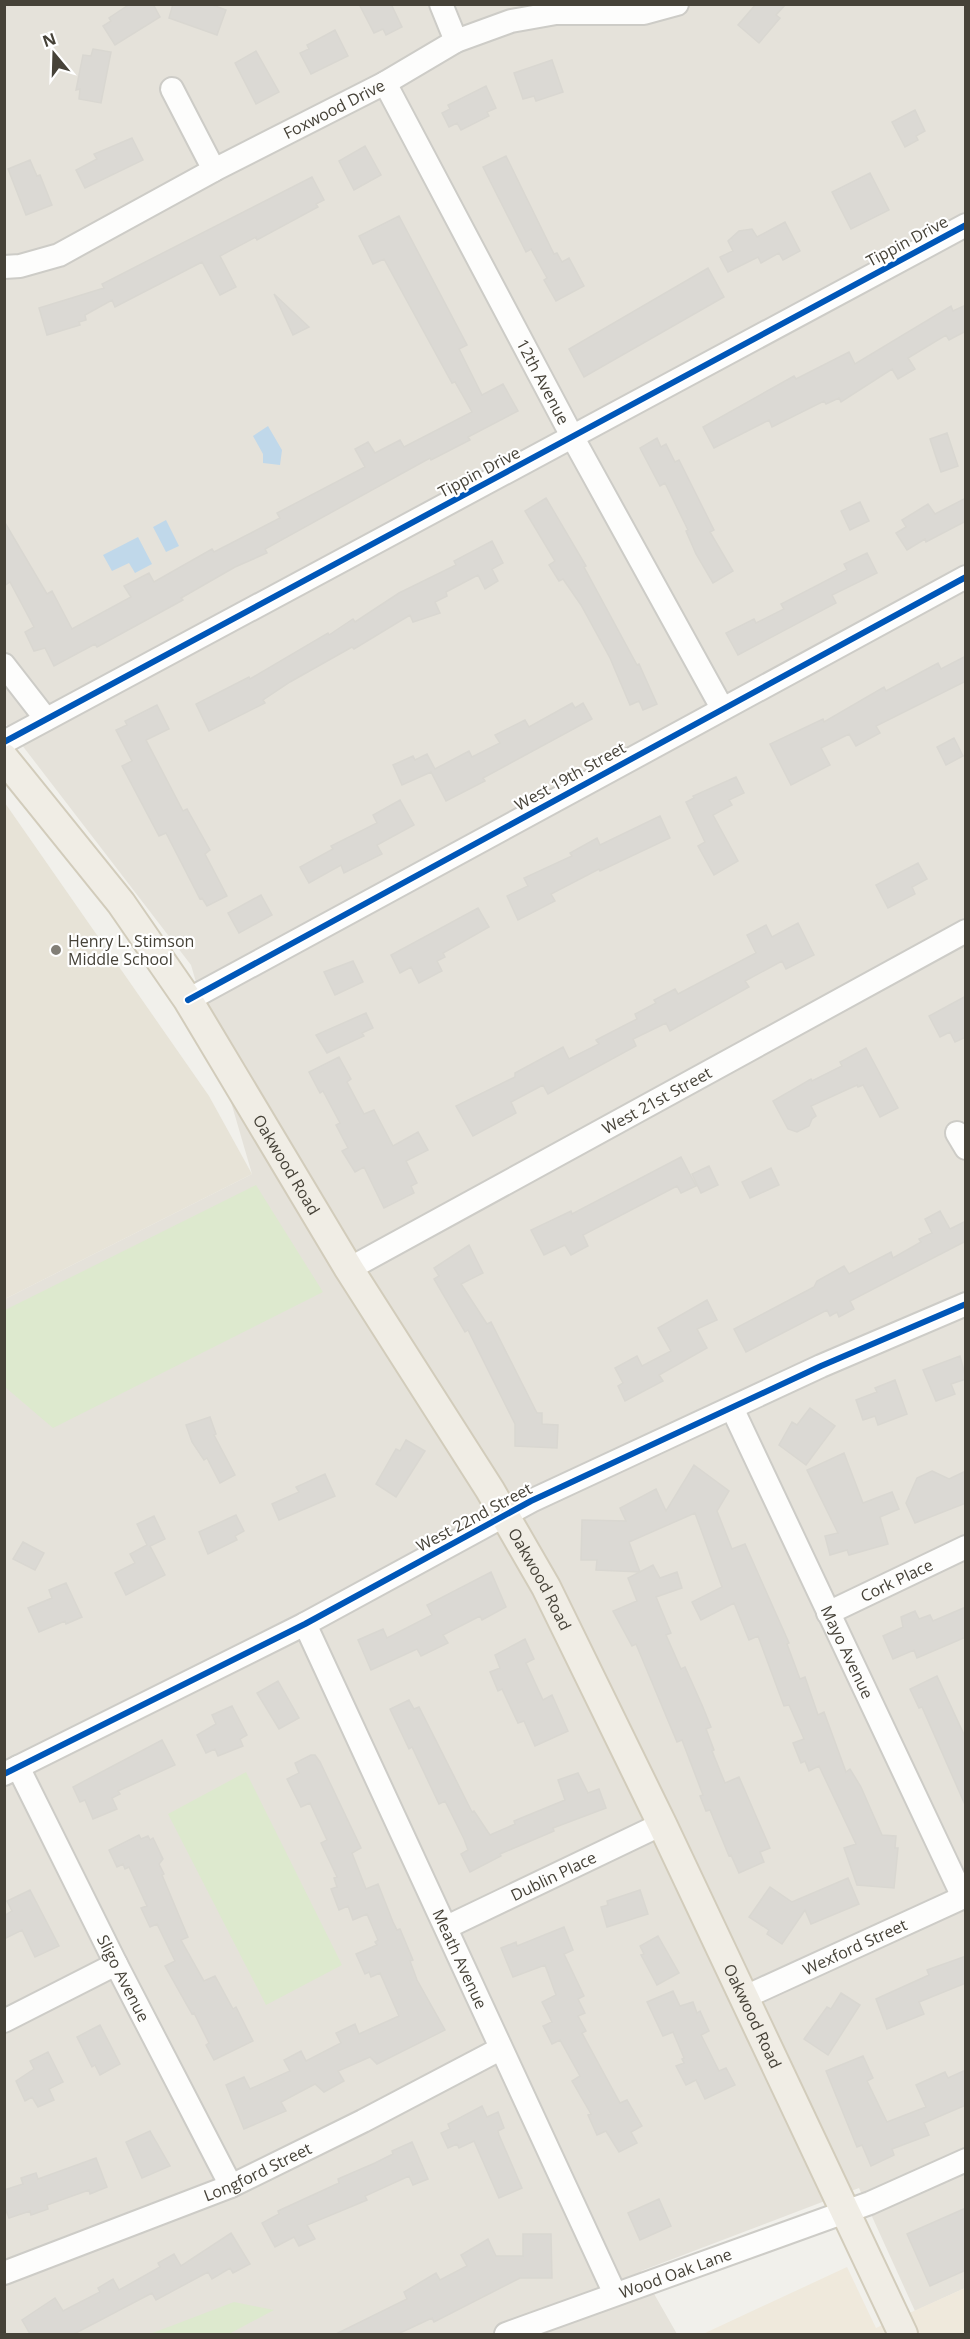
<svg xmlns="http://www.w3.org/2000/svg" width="970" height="2339" font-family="'Open Sans',sans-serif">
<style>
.residential{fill:#e5e2da}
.commercial{fill:#efe9dc}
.education{fill:#e7e3d7}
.green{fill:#dde9ce}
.water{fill:#c0d8ea}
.building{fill:#dbd9d4;stroke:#d9d7d1;stroke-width:1.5}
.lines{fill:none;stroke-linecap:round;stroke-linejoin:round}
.minor-casing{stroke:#cdccc7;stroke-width:26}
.major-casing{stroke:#d2ccbb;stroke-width:32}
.minor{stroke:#fdfdfc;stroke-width:22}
.major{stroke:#f0ede5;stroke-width:28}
.cycleway-casing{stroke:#fff;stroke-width:10}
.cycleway{stroke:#0057b8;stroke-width:6}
.poi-dot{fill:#827f77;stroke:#fff;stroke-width:2}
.labels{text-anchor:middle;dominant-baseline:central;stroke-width:4.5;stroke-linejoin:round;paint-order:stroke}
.street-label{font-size:16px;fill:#464238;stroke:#fff}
.poi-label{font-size:16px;fill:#464238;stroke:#fff;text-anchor:start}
</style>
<rect width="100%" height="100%" fill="#f1f0eb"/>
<path class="residential" d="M5,5H965V2288L915,2311L859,2188L641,2271L677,2334H5V1299L252,1174L191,965L5,723Z"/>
<path class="commercial" d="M847,2267L876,2328L965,2288V2334H703Z"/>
<path class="education" d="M5,803L209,1096L252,1174L5,1299Z"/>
<path class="green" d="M256,1185L323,1292L53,1428L5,1387V1310Z
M246,1772L342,1965L266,2005L168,1814Z
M234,2302L274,2310L229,2334H150Z"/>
<path class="water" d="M268,426L282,450L280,465L263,463V454L253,436Z
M166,520L179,546L166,552L153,527Z
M138,537L152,564L135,573L129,563L112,571L103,555Z"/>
<path class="building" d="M130,4H153L160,17L115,45L103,26L111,21L109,18Z
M173,4H210L226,10L217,35L169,18Z
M359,4H391L402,27L386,35L383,29L374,33Z
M756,4H786L776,15L780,18L759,43L738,25Z
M335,30L348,56L311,74L300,53L309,49L307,45Z
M93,49L111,52L101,103L79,99L80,89L76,90L83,55L91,56Z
M256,51L279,92L256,104L235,63Z
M552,60L563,92L536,101L534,96L523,99L514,73Z
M486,86L496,108L487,112L489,116L461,130L457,123L449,127L442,113L450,109L448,105Z
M915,110L925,131L916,136L918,140L905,147L892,122Z
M132,138L143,160L85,188L76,170L97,159L94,154Z
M365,146L381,175L354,190L339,161Z
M506,156L554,254L557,253L562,262L569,258L584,286L556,301L544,280L547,278L531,249L526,252L483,167Z
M30,160L37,176L40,175L52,205L26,215L8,169Z
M870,173L889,210L851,229L832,192Z
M312,177L324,200L316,204L318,207L257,240L256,237L220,256L236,287L220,295L202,262L115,307L112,300L85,315L86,320L79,322L80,325L47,335L39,308L104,288L102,284Z
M399,216L467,345L459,349L482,395L503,384L518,411L468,437L470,440L431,460L430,458L265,549L267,553L235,567L181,598L183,600L97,647L95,644L54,666L45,648L34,651L25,632L34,627L10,582L4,586V521L47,594L52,591L72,629L131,597L124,586L149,573L154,582L212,549L214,552L280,518L277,513L365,467L355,449L368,442L375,453L400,440L404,447L472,412L455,382L452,383L384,259L373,264L359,236Z
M785,222L800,251L783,260L779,253L761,263L758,257L728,272L720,257L733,251L728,241L739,231L752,229L757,237Z
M708,268L724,297L584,377L569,349Z
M274,294L309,327L293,335Z
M966,305V331L949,340L946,335L908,358L915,369L898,379L892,369L841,402L839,398L826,404L824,401L772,427L769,420L714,448L703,427L794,376L796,379L849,352L855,364L951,306L953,311Z
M947,433L958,466L941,472L930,439Z
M657,438L661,447L666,444L675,462L679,460L714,530L710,532L733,571L713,583L696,554L686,531L688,530L665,483L660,486L640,448Z
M546,498L586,566L584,567L637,665L639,664L657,704L643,710L639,701L630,705L610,658L581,605L563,579L559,581L549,565L555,561L525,511Z
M966,498V521L926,542L925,539L907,550L896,533L906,527L902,520L928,504L935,514Z
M860,502L869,521L850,530L841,511Z
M492,541L503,563L492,569L498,581L485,589L478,575L446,592L447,596L435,602L440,613L413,622L410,615L354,649L352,647L290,682L263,700L265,703L209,731L196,704L249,677L250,679L328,633L329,635L353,619L355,622L399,593L456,565L454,561Z
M867,553L877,573L832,595L836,603L738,655L726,633L754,619L756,623L784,609L781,604L847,570L844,564Z
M966,656V681L876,726L880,733L856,746L849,734L821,748L830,765L791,785L770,744L823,719L824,722L884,687L886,691L938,663L941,669Z
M572,703L575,708L583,703L592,719L483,778L485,781L446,801L431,772L402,785L393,765L413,756L415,760L427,754L435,769L469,751L472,757L500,743L495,735L525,720L529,727Z
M157,705L169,729L146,740L183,811L187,809L210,850L205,854L227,896L207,906L202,898L200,899L166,833L159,836L122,766L132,761L116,730L127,725L125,721Z
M954,738L963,756L946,765L937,747Z
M736,777L744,793L729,800L732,805L713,815L738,861L714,875L698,846L705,842L686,802L694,798L693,796Z
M400,800L414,825L377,845L382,854L344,873L341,865L309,883L300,867L333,849L331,846L377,823L373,815Z
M660,816L670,838L600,871L599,869L551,894L555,901L518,920L507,896L528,886L524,878L572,856L570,853L597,838L600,845Z
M918,863L927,879L912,887L915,894L888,908L876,885Z
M261,895L272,915L239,933L228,913Z
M478,908L489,927L443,953L445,957L437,961L442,971L419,983L411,967L400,973L391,955Z
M798,923L814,955L786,969L782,961L745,981L749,987L670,1031L666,1023L633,1039L636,1046L548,1094L543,1085L511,1102L516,1113L473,1136L456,1106L515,1077V1073L563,1047L569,1059L599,1044L596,1040L637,1019L635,1014L656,1003L654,1000L675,989L678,994L756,953L747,935L766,925L772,937Z
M353,961L363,982L335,995L324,972Z
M966,996V1037L955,1042L950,1032L940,1037L929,1016Z
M366,1013L373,1028L362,1033L364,1036L327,1053L316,1035Z
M866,1048L898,1108L880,1117L863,1085L858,1087L857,1085L811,1106L816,1116L812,1119L809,1126L797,1132L788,1129L773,1101L811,1079L812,1081L842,1066L840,1062Z
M339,1057L351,1079L347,1082L364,1114L374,1110L393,1146L418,1132L428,1150L406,1161L417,1183L411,1186L414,1193L384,1208L364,1167L355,1172L342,1151L348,1148L336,1125L340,1123L323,1091L320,1093L309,1072Z
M681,1157L696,1186L681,1193L677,1186L583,1235L588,1246L571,1255L565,1245L544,1255L531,1230L571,1211L572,1214Z
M709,1166L718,1185L701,1193L692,1174Z
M771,1168L779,1185L750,1198L742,1182Z
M940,1211L950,1229L966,1221V1241L850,1301L854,1309L839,1317L837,1312L830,1316L827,1310L746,1352L734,1329L814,1287L817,1281L844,1266L849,1274L891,1252L893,1258L921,1242L919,1239L932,1233L925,1219Z
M469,1245L483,1273L461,1284L487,1324L491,1322L537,1413H542V1424L558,1425L557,1448L515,1446V1424L468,1330L465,1332L434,1279L439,1276L434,1268Z
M707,1300L717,1320L697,1329L707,1348L659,1375L663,1381L625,1401L618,1386L623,1383L615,1368L637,1356L642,1366L671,1351L658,1328Z
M960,1356L966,1379L951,1384L955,1394L936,1401L923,1370Z
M895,1380L907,1414L878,1425L875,1416L863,1420L856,1400L877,1392L875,1388Z
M810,1408L835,1426L806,1465L779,1445L792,1422L797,1425Z
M210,1417L216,1434L214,1435L235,1475L220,1483L207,1458L204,1460L192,1442L186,1425Z
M406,1440L425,1451L396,1497L376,1484L396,1449L400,1451Z
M844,1453L863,1503L892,1492L899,1509L880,1517L888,1544L849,1555L847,1550L830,1555L825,1536L838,1533L807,1470Z
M694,1465L729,1491L717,1511L732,1549L745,1544L789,1643L787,1644L800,1679L805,1677L818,1715L824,1712L846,1772L850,1769L861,1787L882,1835L896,1836L895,1848H898L894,1888L857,1885L844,1848L856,1844L819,1766L809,1771L805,1761L801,1763L793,1743L804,1739L789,1705L784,1706L758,1636L749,1640L734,1603L701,1620L692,1602L722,1587L695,1513L629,1542L640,1572L596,1570L597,1560H581L582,1520L626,1521L620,1508L656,1489L666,1511Z
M932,1471L949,1479L966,1471V1503L915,1523L906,1503L917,1478Z
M325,1474L335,1496L279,1520L272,1504L299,1492L296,1487Z
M236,1515L244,1531L235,1536L237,1540L208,1554L199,1532Z
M154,1516L165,1539L150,1546L165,1575L126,1595L115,1573L135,1563L130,1554L147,1545L137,1524Z
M23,1542L44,1553L35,1570L13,1559Z
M653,1565L660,1578L677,1572L682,1588L656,1597L671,1633L666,1635L681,1669L685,1667L702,1705L711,1727L706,1729L714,1750L712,1751L725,1783L739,1777L770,1848L760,1852L764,1862L739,1873L731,1855L729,1856L710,1810L706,1811L700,1796L703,1795L682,1740L677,1742L636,1644L632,1646L613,1611L637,1601L628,1578Z
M491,1572L506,1607L482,1620L480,1616L443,1635L448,1643L421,1656L417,1649L371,1670L358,1640L383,1629L387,1638L432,1615L427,1605Z
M66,1583L82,1617L66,1624L65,1621L39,1632L28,1608L52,1598L49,1590Z
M966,1607V1637L917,1658L914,1650L893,1659L883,1636L903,1627L901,1617L915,1611L919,1619L930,1615L933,1621Z
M525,1639L534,1659L526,1663L543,1700L552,1695L568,1731L535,1746L524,1721L518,1723L502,1689L498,1691L490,1672L500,1668L495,1655Z
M937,1676L966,1739V1807L922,1707L919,1708L910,1689Z
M278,1681L299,1718L279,1729L257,1693Z
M409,1700L414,1709L419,1707L472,1812L474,1811L490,1835L515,1824L514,1821L565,1800L558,1780L578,1773L588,1793L599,1789L606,1808L553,1828L554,1831L500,1854L501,1856L470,1872L461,1854L468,1850L464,1839L445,1801L439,1804L412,1747L409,1749L390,1709Z
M232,1706L247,1735L240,1739L243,1746L218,1756L215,1749L206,1753L197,1735L216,1724L212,1715Z
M162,1740L175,1765L118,1791L120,1794L112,1798L117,1809L93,1819L85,1800L80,1802L73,1787Z
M311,1755H315L320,1762L361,1848L352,1853L366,1889L378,1884L393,1922L397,1930L400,1929L413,1960L410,1961L417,1980L445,2030L377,2064L370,2057L338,2071L344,2081L324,2092L315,2084L281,2102L286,2111L244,2129L226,2085L244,2077L250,2089L290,2071L284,2060L301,2051L306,2061L341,2043L336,2033L355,2024L359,2034L399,2016L380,1973L371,1977L369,1972L365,1974L356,1954L377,1945L375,1942L378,1940L367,1914L353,1920L348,1906L339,1910L331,1889L337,1887L334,1878L337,1877L321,1843L327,1840L310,1803L301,1807L287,1779L299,1773L295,1763Z
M139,1835L141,1839L148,1836L150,1840L153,1838L163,1859L159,1864L164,1874L162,1875L188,1937L181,1940L204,1981L215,1976L233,2009L236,2007L253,2041L214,2060L206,2045L209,2043L194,2013L192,2014L165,1966L175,1961L157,1924L150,1927L141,1908L147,1906L129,1867L125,1869L123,1864L117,1867L109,1850Z
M848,1878L859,1904L811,1924L805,1910L782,1944L767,1934L769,1930L749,1917L770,1887L792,1902Z
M30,1890L59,1946L35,1957L22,1930L4,1939V1916L12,1911L7,1901Z
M640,1890L648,1914L607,1927L601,1907L608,1905L607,1901Z
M564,1927L573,1950L564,1954L584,1996L578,1999L585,2013L578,2016L586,2031L582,2033L620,2103L627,2100L642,2126L631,2132L637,2143L619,2152L606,2131L597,2135L588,2115L591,2114L572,2081L580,2076L560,2040L552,2044L543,2026L552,2022L542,2002L556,1995L545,1965L513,1977L501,1948L516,1942L517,1946Z
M658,1936L679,1973L657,1985L641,1955L644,1954L640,1946Z
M966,1956V1983L919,2002L924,2014L887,2029L876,1999L929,1975L927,1970Z
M673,1991L680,2006L693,2002L697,2013L700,2011L709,2031L701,2035L719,2071L726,2068L735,2085L705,2099L696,2080L686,2085L676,2066L684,2063L682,2059L684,2058L673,2032L663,2036L647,2002Z
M841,1993L860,2005L828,2055L804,2039L827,2007L831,2009Z
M100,2025L120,2064L100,2075L95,2065L92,2067L77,2037Z
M48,2052L63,2082L49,2089L54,2100L38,2107L32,2097L25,2101L16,2081L34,2069L30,2061Z
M863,2056L873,2078L867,2081L887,2122L926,2107L916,2085L945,2072L948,2078L966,2070V2105L924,2123L929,2135L892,2149L894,2155L871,2166L862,2145L857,2147L826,2071Z
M482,2106L487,2117L498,2112L504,2128L498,2131L499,2135L522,2188L499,2198L474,2141L459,2148L457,2144L448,2148L441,2133L450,2129L448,2124Z
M150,2131L170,2166L142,2178L126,2142Z
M412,2142L428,2179L413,2185L409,2176L365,2196L367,2200L307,2225L315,2239L299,2246L294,2237L275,2247L262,2223L279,2214L278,2211L339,2183L338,2179L375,2163L393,2154L392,2151Z
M96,2158L107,2187L90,2194L89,2190L47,2205L48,2209L31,2215L30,2211L9,2218L4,2205V2190L23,2184L21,2178L36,2173L38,2179Z
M659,2199L671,2226L640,2240L628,2213Z
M966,2208V2270L930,2286L907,2234Z
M231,2233L250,2264L233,2273L230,2268L212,2279L208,2272L156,2300L152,2293L74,2334H30L22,2320L55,2298L63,2311L100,2292L98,2288L113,2279L119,2290L160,2267L158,2263L174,2254L181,2266Z
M523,2234H551L552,2278H520L434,2322L432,2318L398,2334H336L407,2299L404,2292L436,2273L440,2280L467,2266L461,2255L488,2239L496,2256H523Z"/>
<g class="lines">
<defs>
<g id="minor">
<path d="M441,4L456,41"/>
<path id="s1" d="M385,83L573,438L722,708"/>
<path d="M172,89L214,170"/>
<path id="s2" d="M4,267L20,266L59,255L214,170L385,83L456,41L511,21L556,13H644L677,4"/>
<path d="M4,665L46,719"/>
<path d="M4,742L966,225"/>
<path d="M188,1000L966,577"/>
<path d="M957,1133L966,1148"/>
<path id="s3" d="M349,1269L966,931"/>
<path id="s4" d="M732,1408L963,1897"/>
<path id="s5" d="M828,1613L966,1547"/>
<path id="s6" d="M305,1624L615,2294"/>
<path id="s7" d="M18,1767L116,1964L231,2186"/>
<path d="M4,1774L305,1624L531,1501L821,1366L966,1304"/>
<path id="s8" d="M447,1927L662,1824"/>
<path id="s9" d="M743,1998L966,1896"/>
<path d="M4,2021L116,1964"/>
<path id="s10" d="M4,2273L231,2186L363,2121L500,2049"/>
<path id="s11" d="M506,2334L870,2203L966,2160"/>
</g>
<g id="major">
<path id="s12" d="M4,758L121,903L188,1000L349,1269L490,1490L546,1587L662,1824L903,2334"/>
</g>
</defs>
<use href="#minor" class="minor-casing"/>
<use href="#major" class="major-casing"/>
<use href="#minor" class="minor"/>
<use href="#major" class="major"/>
<defs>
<path id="cycleway" d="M4,742L966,225
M188,1000L966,577
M4,1774L305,1624L531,1501L821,1366L966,1304"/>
</defs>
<use href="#cycleway" class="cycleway-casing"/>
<use href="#cycleway" class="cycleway"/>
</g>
<circle class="poi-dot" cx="56" cy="950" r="6"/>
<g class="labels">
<g class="street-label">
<text stroke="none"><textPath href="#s2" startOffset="368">Foxwood Drive</textPath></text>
<text transform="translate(907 241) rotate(-28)">Tippin Drive</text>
<text stroke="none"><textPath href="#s1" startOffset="338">12th Avenue</textPath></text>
<text transform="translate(479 472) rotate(-28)">Tippin Drive</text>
<text transform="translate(570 776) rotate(-29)">West 19th Street</text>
<text stroke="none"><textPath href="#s3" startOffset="351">West 21st Street</textPath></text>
<text stroke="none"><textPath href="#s12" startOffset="496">Oakwood Road</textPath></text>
<text transform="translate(474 1517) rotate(-28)">West 22nd Street</text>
<text stroke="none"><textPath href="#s12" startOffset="982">Oakwood Road</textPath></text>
<text stroke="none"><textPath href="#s5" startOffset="76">Cork Place</textPath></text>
<text stroke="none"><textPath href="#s4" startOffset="270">Mayo Avenue</textPath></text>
<text stroke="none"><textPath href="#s8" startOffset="118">Dublin Place</textPath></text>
<text stroke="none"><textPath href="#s9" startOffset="123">Wexford Street</textPath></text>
<text stroke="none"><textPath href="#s6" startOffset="369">Meath Avenue</textPath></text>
<text stroke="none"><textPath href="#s7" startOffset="236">Sligo Avenue</textPath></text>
<text stroke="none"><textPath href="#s12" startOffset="1468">Oakwood Road</textPath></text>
<text stroke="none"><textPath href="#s10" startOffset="273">Longford Street</textPath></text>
<text stroke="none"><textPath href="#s11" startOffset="180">Wood Oak Lane</textPath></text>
</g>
<g class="poi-label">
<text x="68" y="941">Henry L. Stimson<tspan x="68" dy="18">Middle School</tspan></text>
</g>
</g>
<rect width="970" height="2339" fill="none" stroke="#464238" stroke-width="12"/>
<g transform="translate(54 54) rotate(341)" stroke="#ffffff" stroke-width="4.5" paint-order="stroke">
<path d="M0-4.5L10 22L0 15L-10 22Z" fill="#464238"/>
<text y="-9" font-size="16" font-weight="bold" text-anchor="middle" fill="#464238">N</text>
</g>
</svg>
